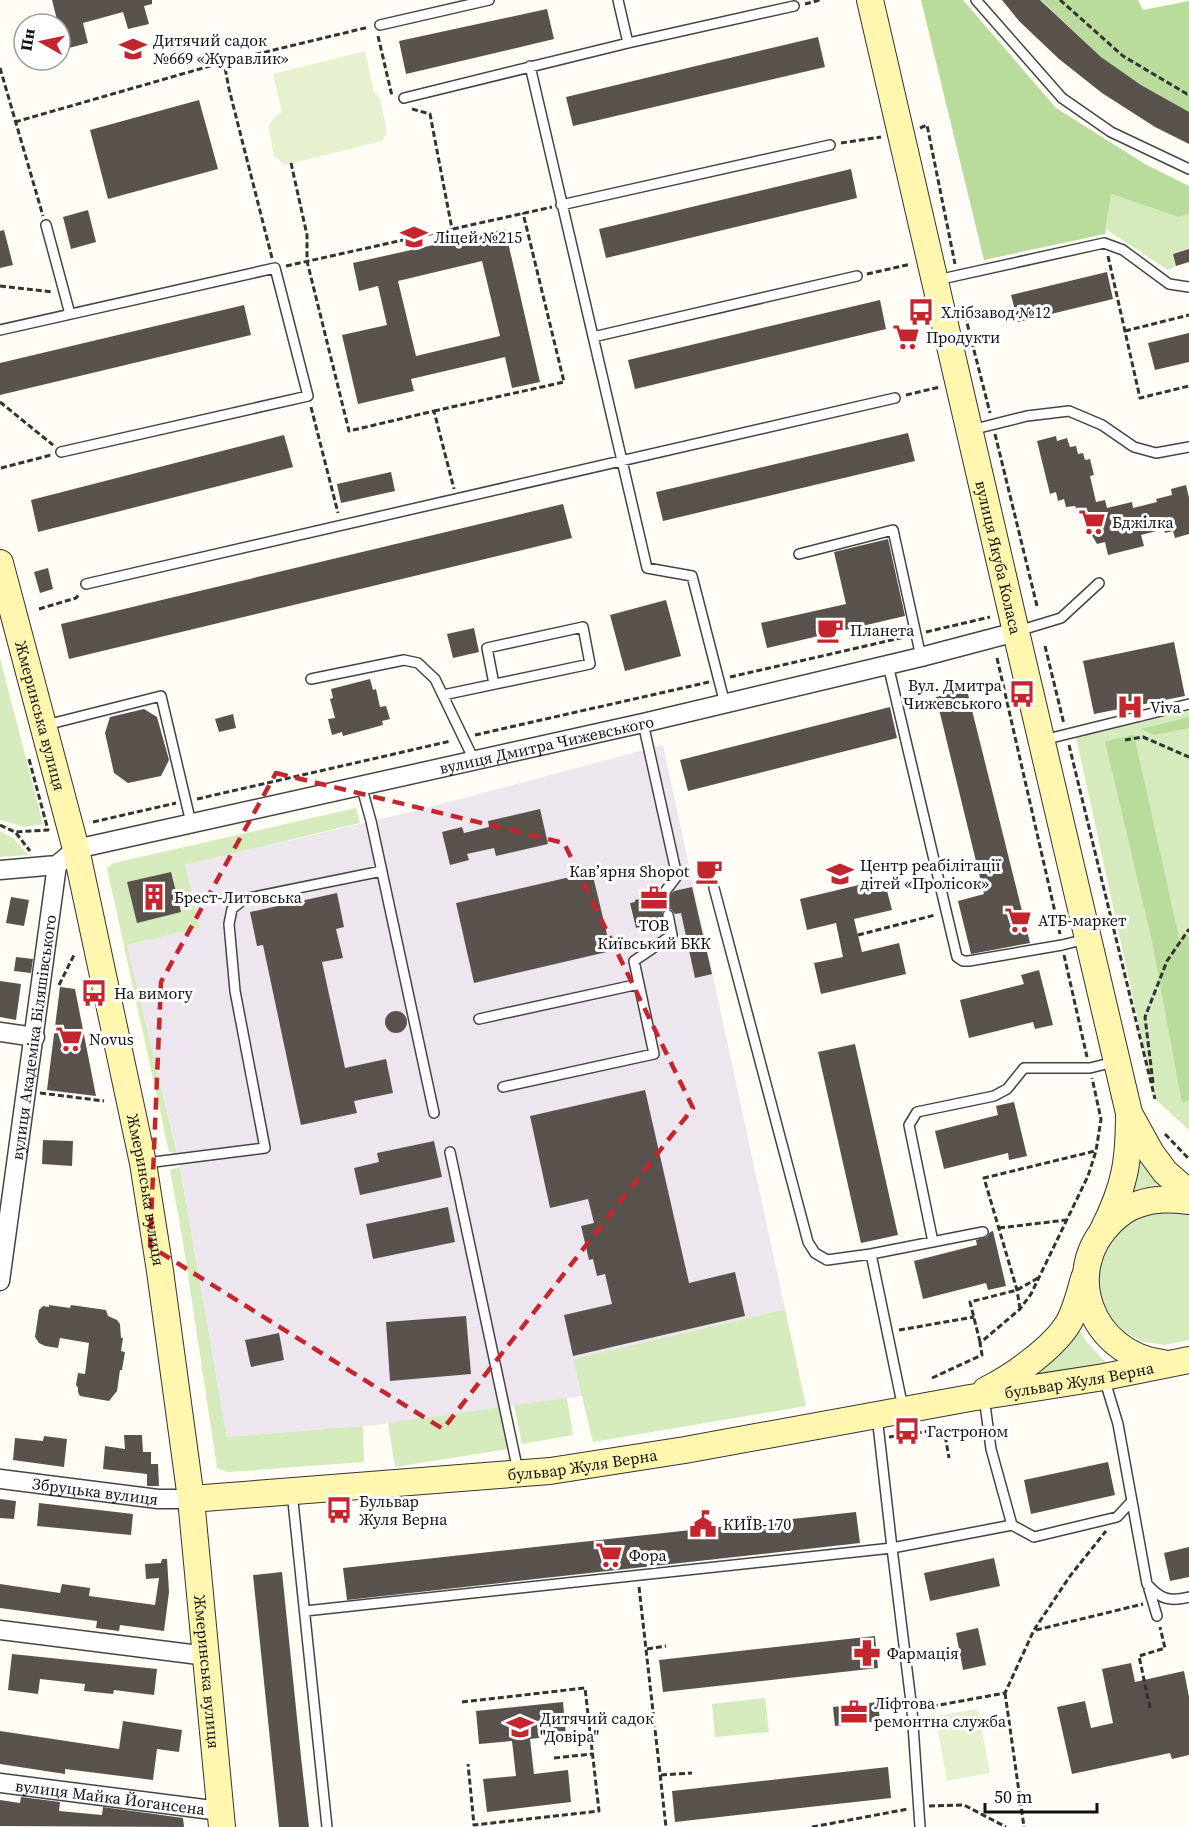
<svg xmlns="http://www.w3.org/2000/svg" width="1189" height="1827" font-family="'Source Serif 4',serif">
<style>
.industrial{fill:#eee6ef}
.green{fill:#d5ebbd}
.forest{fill:#b9dc9c}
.pitch{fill:#e6f2cf}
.building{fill:#5a524d;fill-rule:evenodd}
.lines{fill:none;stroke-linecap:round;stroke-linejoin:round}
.lane-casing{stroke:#444;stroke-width:12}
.street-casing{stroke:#444;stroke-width:21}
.secondary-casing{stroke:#333;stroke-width:28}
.path{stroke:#333;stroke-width:3;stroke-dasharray:6 3;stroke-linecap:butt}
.lane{stroke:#fff;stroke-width:9}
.street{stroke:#fff;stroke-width:18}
.secondary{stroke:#fff6b0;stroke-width:26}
.marked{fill:none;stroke:#c4262e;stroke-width:4.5;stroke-dasharray:12 8;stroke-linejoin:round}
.labels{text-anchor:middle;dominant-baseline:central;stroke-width:6;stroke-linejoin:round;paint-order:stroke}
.poi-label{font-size:16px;fill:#111;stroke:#fff;text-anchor:start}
.street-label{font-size:16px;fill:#111;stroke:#fff}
</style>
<rect width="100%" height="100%" fill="#fffdf5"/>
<path class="industrial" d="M663,745L785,1309L574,1359L582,1396L376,1425L227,1437L179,1160L127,945L200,928L184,865L411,812Z"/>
<path class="green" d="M1111,194L1178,217L1189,214V249L1173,254L1176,266L1168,270L1106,229Z
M0,658L43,824L25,827L0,820Z
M1189,711V1130L1155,1099L1076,737Z
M356,808L360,823L185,865L200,928L127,945L177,1153L169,1152L107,868L114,863Z
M0,831L14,839L28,855L0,857Z
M1138,1148L1160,1183L1131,1192Z
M180,1167L227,1437L363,1426L364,1462L228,1472L217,1468L183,1242L170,1170Z
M1175,1209L1189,1214V1340L1165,1345L1143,1342L1123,1331L1108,1315L1098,1294L1096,1272L1102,1250L1131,1217Z
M785,1309L806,1406L593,1442L573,1359Z
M1077,1325L1086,1341L1110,1367L1024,1386L1049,1363Z
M567,1398L573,1435L522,1444L514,1405Z
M501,1407L508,1449L395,1467L388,1423Z
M765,1698L769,1732L715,1737L712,1704Z"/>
<path class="forest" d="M921,0H963L1056,108L1145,164L1189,186V214L1178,217L1111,194L1105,234L984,260Z
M1041,0H1138L1143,10L1189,1V124L1185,110L1141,85L1101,57Z
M1189,717V728L1154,735L1141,729Z
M1134,735L1179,938L1189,936V1100L1182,1103L1152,941L1105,741Z"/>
<path class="pitch" d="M365,51L374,92L380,98L387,131L382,141L285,165L274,156L268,126L277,114L282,112L273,74Z
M978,1709L990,1773L947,1781L935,1716Z"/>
<path class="building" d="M52,0H152V4L144,6L149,24L128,29L123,12L83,23L88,43L65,49L60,24H58Z
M1002,0H1040L1101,57L1141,85L1189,112V144L1155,127L1102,93L1059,59L1019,21Z
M547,9L554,39L406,74L399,41Z
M818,37L825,67L573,126L566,97Z
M199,100L218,169L108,199L90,130Z
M851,169L857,198L606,258L599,229Z
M88,210L96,242L71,249L63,217Z
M505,229L540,382L512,388L505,357L411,379L414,391L358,404L342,335L387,325L378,286L359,291L353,263ZM482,261L500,336L416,356L398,281Z
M4,230L13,265L0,268V231Z
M1189,249V262L1176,266L1173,254Z
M1107,272L1113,299L1018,322L1011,295Z
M880,300L886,329L635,389L628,360Z
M244,305L251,335L0,395V363Z
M1189,333V362L1155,370L1148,343Z
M908,433L915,461L663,521L656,492Z
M284,435L293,467L38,532L31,500Z
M1056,436L1057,441L1067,438L1070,447L1076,446L1078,454L1083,453L1085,460L1090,459L1094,475L1090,476L1096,502L1105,500L1107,508L1132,502L1133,508L1157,502L1156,499L1172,495L1171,489L1186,485L1189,498V534L1175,538L1173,531L1165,533L1164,529L1141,535L1144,546L1108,555L1105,542L1097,544L1075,506L1066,507L1064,499L1058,501L1056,492L1050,494L1037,441Z
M391,472L395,491L341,503L337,484Z
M563,504L572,538L69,659L61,624Z
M888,539L905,616L767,648L761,623L846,604L834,552Z
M48,568L53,589L40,593L34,572Z
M666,600L681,656L625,671L610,615Z
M474,628L479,652L453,658L447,634Z
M1174,642L1185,696L1094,714L1083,661Z
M370,679L373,690L376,689L380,707L386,706L390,719L382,721L383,725L343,736L342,732L332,735L328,719L335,718L330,699L333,698L331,689Z
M967,690L1030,943L971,954L958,901L984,894L936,697Z
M890,707L897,738L688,791L680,760Z
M144,709L157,717L169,760L161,776L128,783L114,773L105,733L110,717Z
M233,714L236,728L219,732L215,719Z
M540,809L548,844L496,856L494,848L467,854L469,860L450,865L442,832L462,827L464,833L489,827L488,821Z
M171,872L181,912L137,923L127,882Z
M592,872L611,951L474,983L456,903Z
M884,879L892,910L854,919L862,952L899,943L906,974L821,994L814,963L843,957L836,923L807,930L800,899Z
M692,887L712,974L695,978L681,913L675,914L671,909H666L662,912V917L647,920L648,925L636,928L630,903L635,902V900L658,895L660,899H666L674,891Z
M337,893L344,927L336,929L343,958L322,962L345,1068L386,1059L393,1093L354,1101L357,1113L301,1125L263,945L257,946L250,912Z
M11,897L29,900L24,926L6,923Z
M16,957L33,959L31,973L14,971Z
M1039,970L1053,1025L1035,1029L1033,1022L969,1038L960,1000L1024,984L1021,975Z
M0,981L21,984L16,1020L0,1017Z
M60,987L75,989L96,1096L47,1090Z
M385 1022a11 11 0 1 1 22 0a11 11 0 1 1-22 0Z
M855,1044L898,1235L861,1243L818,1052Z
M645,1090L689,1283L735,1272L745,1316L573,1356L564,1315L612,1304L605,1274L597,1276L593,1259L589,1260L581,1226L594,1223L588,1199L550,1208L530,1116Z
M1014,1102L1027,1156L1009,1160L1008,1153L944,1169L935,1131L998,1115L996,1106Z
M43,1140L73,1141L72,1166L42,1164Z
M434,1141L442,1177L360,1195L354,1168L379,1162L377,1153Z
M448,1207L455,1242L373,1259L366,1224Z
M993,1231L1006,1286L988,1290L986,1283L923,1299L914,1261L977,1245L976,1240L987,1237L990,1232Z
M49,1305L70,1308L71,1305L106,1310L108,1316L117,1320L120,1324L121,1338H123L121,1351L125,1352L122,1370H120L117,1391L109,1401L80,1396L78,1392V1388L76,1385L78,1373L85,1374L89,1343L60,1338L58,1348L45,1346L39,1343L35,1337L39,1310L43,1306L49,1307Z
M466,1316L471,1374L390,1381L386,1322Z
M279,1333L284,1360L251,1367L245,1340Z
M124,1435H142L143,1452H151V1464H158L159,1486H147V1474L103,1469L105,1446L125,1449Z
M44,1436L67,1439L64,1467L13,1460L15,1438L43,1441Z
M1108,1462L1115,1495L1031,1514L1024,1480Z
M0,1499L16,1501L14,1519L0,1518Z
M39,1503L133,1514L131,1535L37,1526Z
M856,1512L860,1543L347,1600L343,1568Z
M1189,1547V1577L1170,1581L1164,1553Z
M994,1558L1000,1586L930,1601L924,1573Z
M162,1559H167L169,1592L164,1631L120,1625L119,1631L96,1628L97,1621L0,1608V1584L60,1593L62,1584L90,1588L89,1596L155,1605L159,1578L146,1579L145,1564L161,1563Z
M282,1572L301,1757L309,1827H279L253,1575Z
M978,1628L986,1665L963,1670L956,1633Z
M875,1636L878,1668L663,1692L659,1660Z
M12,1654L157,1669L154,1695L114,1690L113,1694L84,1691L85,1684L40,1679L38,1694L8,1690Z
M1131,1663L1135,1682L1184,1671L1189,1697V1755L1172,1759L1170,1753L1072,1774L1057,1707L1085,1701L1091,1728L1113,1723L1102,1669Z
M563,1702L566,1735L530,1739L534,1774L568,1770L571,1802L487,1812L483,1779L516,1776L512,1741L479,1744L476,1711Z
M878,1702L880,1721L835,1726L833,1707Z
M123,1721L182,1730L179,1752L157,1749L153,1780L65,1769V1774L0,1764V1731L119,1749Z
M888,1767L891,1798L675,1822L672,1791Z
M21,1797L60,1802L59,1811L102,1815L103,1807L183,1818L184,1827L0,1826V1800L20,1803Z"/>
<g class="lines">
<defs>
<path id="lane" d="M618,0L628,43
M976,0L1062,98L1111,132L1189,169
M380,25L489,0
M530,66L647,568L692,576L725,704
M404,98L628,43L794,6
M561,205L830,145
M46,225L70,314
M937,280L1104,243L1123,250L1169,284L1189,287
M0,330L275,268L308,396L61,452
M593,337L857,276
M971,430L1027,416L1069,411L1102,425L1134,447L1156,453L1189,447
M799,554L893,530L921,657
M86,584L895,398
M1018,631L1061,618L1099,583
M888,665L957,957L963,961H969L1062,945L1086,939
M311,679L404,660L418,663L435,679L474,760
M443,695L590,664L583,627L487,648L494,684
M643,723L677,876L664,893
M46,725L161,696L191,823
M1043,740L1189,704
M361,785L371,821L434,1113
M714,888L808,1242L815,1253L827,1260L871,1254L983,1232
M639,984L634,961L672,935L668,915
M479,1019L639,984L654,1054L503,1087
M450,1152L518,1471
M146,1163L265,1148L235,991L229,924L232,909L244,899L382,871
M933,1242L909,1125L917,1112L994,1096L1007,1089L1024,1068H1090L1114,1062
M871,1254L903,1408
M1104,1378L1118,1424L1147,1584C1160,1599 1169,1602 1189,1597
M984,1397L991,1449L1012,1525L1034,1537L1117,1517L1131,1502
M292,1492L327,1827
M1149,1589L1157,1616
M305,1611L892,1548L877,1416
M920,1827L912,1710L892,1548L1012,1525"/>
<g id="street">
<path id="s1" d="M0,870L57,865L76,849L643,723L921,657L1016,632"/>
<path d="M0,1032L35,1037"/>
<path id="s2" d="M0,1281L57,865"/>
<path id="s3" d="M0,1479L158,1499H191"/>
<path d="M0,1630L207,1656"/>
<path id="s4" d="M0,1783L220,1811"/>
</g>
<g id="secondary">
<path id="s5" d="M870,0L1016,632L1129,1113C1129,1162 1125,1186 1103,1230"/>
<path id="s6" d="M0,563L76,849L143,1163L160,1271L191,1499L222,1827"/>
<path d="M1130,1115L1151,1153L1165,1172L1189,1193"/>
<path d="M1162,1363C1092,1354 1059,1272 1112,1221C1118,1215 1129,1207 1139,1204C1156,1198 1171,1199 1189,1201"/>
<path d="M986,1390C1012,1377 1054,1348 1069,1322C1076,1309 1080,1293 1084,1278"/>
<path id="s7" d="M191,1499L550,1471L685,1450L970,1398L1104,1377L1189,1360"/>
</g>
</defs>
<use href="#lane" class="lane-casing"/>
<use href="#street" class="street-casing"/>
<use href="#secondary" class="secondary-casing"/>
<path class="path" d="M1060,0L1123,56L1187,94L1189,93
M805,4L820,0
M378,36L392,96
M0,68L43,216
M412,109L430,114L452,229
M15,122L224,62
M920,128L927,125L955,264
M841,143L881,137
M291,163L307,235V261L349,431L434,411L454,489
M1108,256L1140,398L1189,386
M272,258L229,89L224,62L369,27
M286,266L552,207
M867,274L911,264
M0,286L53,292
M965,315L990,413
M1125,331L1189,315
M906,395L940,387
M0,402L53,445
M311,407L338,513
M434,411L564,382L523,213
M995,434L1037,606
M1,468L51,455
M39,609L76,598L80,593
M926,632L990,617
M1045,646L1064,724
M997,658L1060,934
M730,677L905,637
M475,735L709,682
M1125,740L1143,737L1189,757
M1069,745L1155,1099
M197,799L451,741
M93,822L176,803
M0,825L15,832L48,830L29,759
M16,833L30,851
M858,935L935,915
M1064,955L1087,1057
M59,985L75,953
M1153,1083L1145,1017L1167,961L1189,929
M40,1093L104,1101
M1165,1134L1189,1159
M999,1228L1066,1220
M1020,1309L1017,1290L984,1178L1095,1151
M899,1330L974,1317
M980,1342L970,1302L1017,1290L1038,1278
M932,1378L982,1355L980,1343L1020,1309L1031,1294L1088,1176L1096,1151L1101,1119L1092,1078
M889,1437L944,1429L949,1458
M639,1587L666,1827
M1036,1630L1143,1604
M647,1649L666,1646
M1005,1693L1024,1827
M462,1702L585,1688L599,1811L474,1825L468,1764
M923,1708L1005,1693L1034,1630L1070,1576L1106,1531
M1150,1708L1139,1656L1165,1648L1160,1627
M554,1758L592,1754
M661,1775L692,1773
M929,1806L964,1805L1006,1827
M812,1827L908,1809"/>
<use href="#lane" class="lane"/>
<use href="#street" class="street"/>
<use href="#secondary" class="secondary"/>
</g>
<path class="marked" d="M276,773L564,843L693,1108L443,1429L150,1246L161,982Z"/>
<defs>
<symbol id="school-bare" viewBox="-9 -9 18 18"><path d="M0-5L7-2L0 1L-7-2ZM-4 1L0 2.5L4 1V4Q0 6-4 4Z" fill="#c4262e" stroke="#fff" stroke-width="2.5" paint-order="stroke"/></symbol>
<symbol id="bus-bare" viewBox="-9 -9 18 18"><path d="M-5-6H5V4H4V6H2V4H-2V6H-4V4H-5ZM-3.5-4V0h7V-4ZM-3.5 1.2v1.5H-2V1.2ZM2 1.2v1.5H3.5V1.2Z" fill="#c4262e" stroke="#fff" stroke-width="2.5" paint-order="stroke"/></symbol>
<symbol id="supermarket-bare" viewBox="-9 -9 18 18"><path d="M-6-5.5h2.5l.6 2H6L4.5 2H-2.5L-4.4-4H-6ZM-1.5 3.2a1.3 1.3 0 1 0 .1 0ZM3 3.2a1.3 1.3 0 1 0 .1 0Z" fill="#c4262e" stroke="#fff" stroke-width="2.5" paint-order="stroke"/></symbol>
<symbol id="cafe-bare" viewBox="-9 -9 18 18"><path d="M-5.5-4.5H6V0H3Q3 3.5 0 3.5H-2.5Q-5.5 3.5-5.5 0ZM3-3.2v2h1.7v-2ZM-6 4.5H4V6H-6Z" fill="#c4262e" stroke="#fff" stroke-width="2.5" paint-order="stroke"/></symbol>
<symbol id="hospital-bare" viewBox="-9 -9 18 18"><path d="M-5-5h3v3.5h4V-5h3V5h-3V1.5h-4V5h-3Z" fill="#c4262e" stroke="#fff" stroke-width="2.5" paint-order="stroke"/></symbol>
<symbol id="building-bare" viewBox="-9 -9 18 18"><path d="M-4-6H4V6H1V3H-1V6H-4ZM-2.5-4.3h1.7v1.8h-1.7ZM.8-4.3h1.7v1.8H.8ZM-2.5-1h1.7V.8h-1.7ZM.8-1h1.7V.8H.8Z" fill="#c4262e" stroke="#fff" stroke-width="2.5" paint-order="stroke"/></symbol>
<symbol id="office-bare" viewBox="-9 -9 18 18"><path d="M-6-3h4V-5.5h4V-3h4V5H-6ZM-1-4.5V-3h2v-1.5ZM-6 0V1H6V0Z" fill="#c4262e" stroke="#fff" stroke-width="2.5" paint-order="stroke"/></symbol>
<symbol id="civic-bare" viewBox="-9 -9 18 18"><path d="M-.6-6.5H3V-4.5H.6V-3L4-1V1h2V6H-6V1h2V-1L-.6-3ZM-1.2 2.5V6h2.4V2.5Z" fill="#c4262e" stroke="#fff" stroke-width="2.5" paint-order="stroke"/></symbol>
<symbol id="pharmacy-bare" viewBox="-9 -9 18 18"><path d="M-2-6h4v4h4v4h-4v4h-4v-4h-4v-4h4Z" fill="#c4262e" stroke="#fff" stroke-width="2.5" paint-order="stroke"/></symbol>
</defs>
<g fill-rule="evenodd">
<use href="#school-bare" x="114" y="30" width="38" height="38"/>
<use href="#school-bare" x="395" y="218" width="38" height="38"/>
<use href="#bus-bare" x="902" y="293" width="38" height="38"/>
<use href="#supermarket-bare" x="887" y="318" width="38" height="38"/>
<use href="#supermarket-bare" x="1073" y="503" width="38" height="38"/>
<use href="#cafe-bare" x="811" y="611" width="38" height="38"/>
<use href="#bus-bare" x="1003" y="675" width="38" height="38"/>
<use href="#hospital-bare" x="1111" y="688" width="38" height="38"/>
<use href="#cafe-bare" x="690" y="852" width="38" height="38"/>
<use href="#school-bare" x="821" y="855" width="38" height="38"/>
<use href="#building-bare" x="135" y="878" width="38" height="38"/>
<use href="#office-bare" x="635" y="879" width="38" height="38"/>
<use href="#supermarket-bare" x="999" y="901" width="38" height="38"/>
<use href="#bus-bare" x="75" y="974" width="38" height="38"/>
<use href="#supermarket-bare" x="50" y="1020" width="38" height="38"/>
<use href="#bus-bare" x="888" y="1412" width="38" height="38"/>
<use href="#bus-bare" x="320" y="1491" width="38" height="38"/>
<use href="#civic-bare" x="684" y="1505" width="38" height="38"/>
<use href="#supermarket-bare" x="590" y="1536" width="38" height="38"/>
<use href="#pharmacy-bare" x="848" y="1634" width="38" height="38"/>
<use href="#office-bare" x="835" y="1693" width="38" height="38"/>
<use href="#school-bare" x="501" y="1708" width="38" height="38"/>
</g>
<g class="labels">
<g class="poi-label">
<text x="153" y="40">Дитячий садок<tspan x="153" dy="18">№669 «Журавлик»</tspan></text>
<text x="434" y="237">Ліцей №215</text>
<text x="941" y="312">Хлібзавод №12</text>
<text x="926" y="337">Продукти</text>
<text x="1112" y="522">Бджілка</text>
<text x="850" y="630">Планета</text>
<text x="1002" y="685" text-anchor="end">Вул. Дмитра<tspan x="1002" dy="18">Чижевського</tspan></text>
<text x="1150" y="707">Viva</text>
<text x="860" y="865">Центр реабілітації<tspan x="860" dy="18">дітей «Пролісок»</tspan></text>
<text x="689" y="871" text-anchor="end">Кавʼярня Shopot</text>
<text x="174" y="897">Брест-Литовська</text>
<text x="1038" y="920">АТБ-маркет</text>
<text x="654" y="925" text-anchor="middle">ТОВ<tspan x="654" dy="18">Київський БКК</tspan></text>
<text x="114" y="993">На вимогу</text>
<text x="89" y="1039">Novus</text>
<text x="927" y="1431">Гастроном</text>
<text x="359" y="1501">Бульвар<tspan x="359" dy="18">Жуля Верна</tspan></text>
<text x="723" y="1524">КИЇВ-170</text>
<text x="629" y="1555">Фора</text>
<text x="887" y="1653">Фармація</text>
<text x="874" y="1703">Ліфтова<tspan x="874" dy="18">ремонтна служба</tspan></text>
<text x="540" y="1718">Дитячий садок<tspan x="540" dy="18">"Довіра"</tspan></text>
</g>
<g class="street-label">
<text stroke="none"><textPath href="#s5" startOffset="572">вулиця Якуба Коласа</textPath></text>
<text stroke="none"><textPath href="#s6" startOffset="158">Жмеринська вулиця</textPath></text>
<text stroke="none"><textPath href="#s1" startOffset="564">вулиця Дмитра Чижевського</textPath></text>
<text stroke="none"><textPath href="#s2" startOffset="246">вулиця Академіка Біляшівського</textPath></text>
<text stroke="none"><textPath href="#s6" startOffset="644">Жмеринська вулиця</textPath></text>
<text stroke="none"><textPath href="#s7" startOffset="897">бульвар Жуля Верна</textPath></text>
<text stroke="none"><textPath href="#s7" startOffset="393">бульвар Жуля Верна</textPath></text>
<text stroke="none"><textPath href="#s3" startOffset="96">Збруцька вулиця</textPath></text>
<text stroke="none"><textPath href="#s6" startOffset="1130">Жмеринська вулиця</textPath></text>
<text stroke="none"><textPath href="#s4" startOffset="111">вулиця Майка Йогансена</textPath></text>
</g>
</g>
<g transform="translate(42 42) rotate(279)"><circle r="28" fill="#ffffff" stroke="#a0a0a0" stroke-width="1.5"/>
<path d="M0-4.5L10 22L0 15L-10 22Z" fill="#c4262e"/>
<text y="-9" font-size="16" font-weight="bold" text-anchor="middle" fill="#111111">Пн</text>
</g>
<path d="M985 1803v9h112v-9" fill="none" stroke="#111111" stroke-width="3"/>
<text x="994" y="1803" font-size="18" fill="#111111" stroke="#ffffff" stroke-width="4.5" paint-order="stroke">50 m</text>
</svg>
